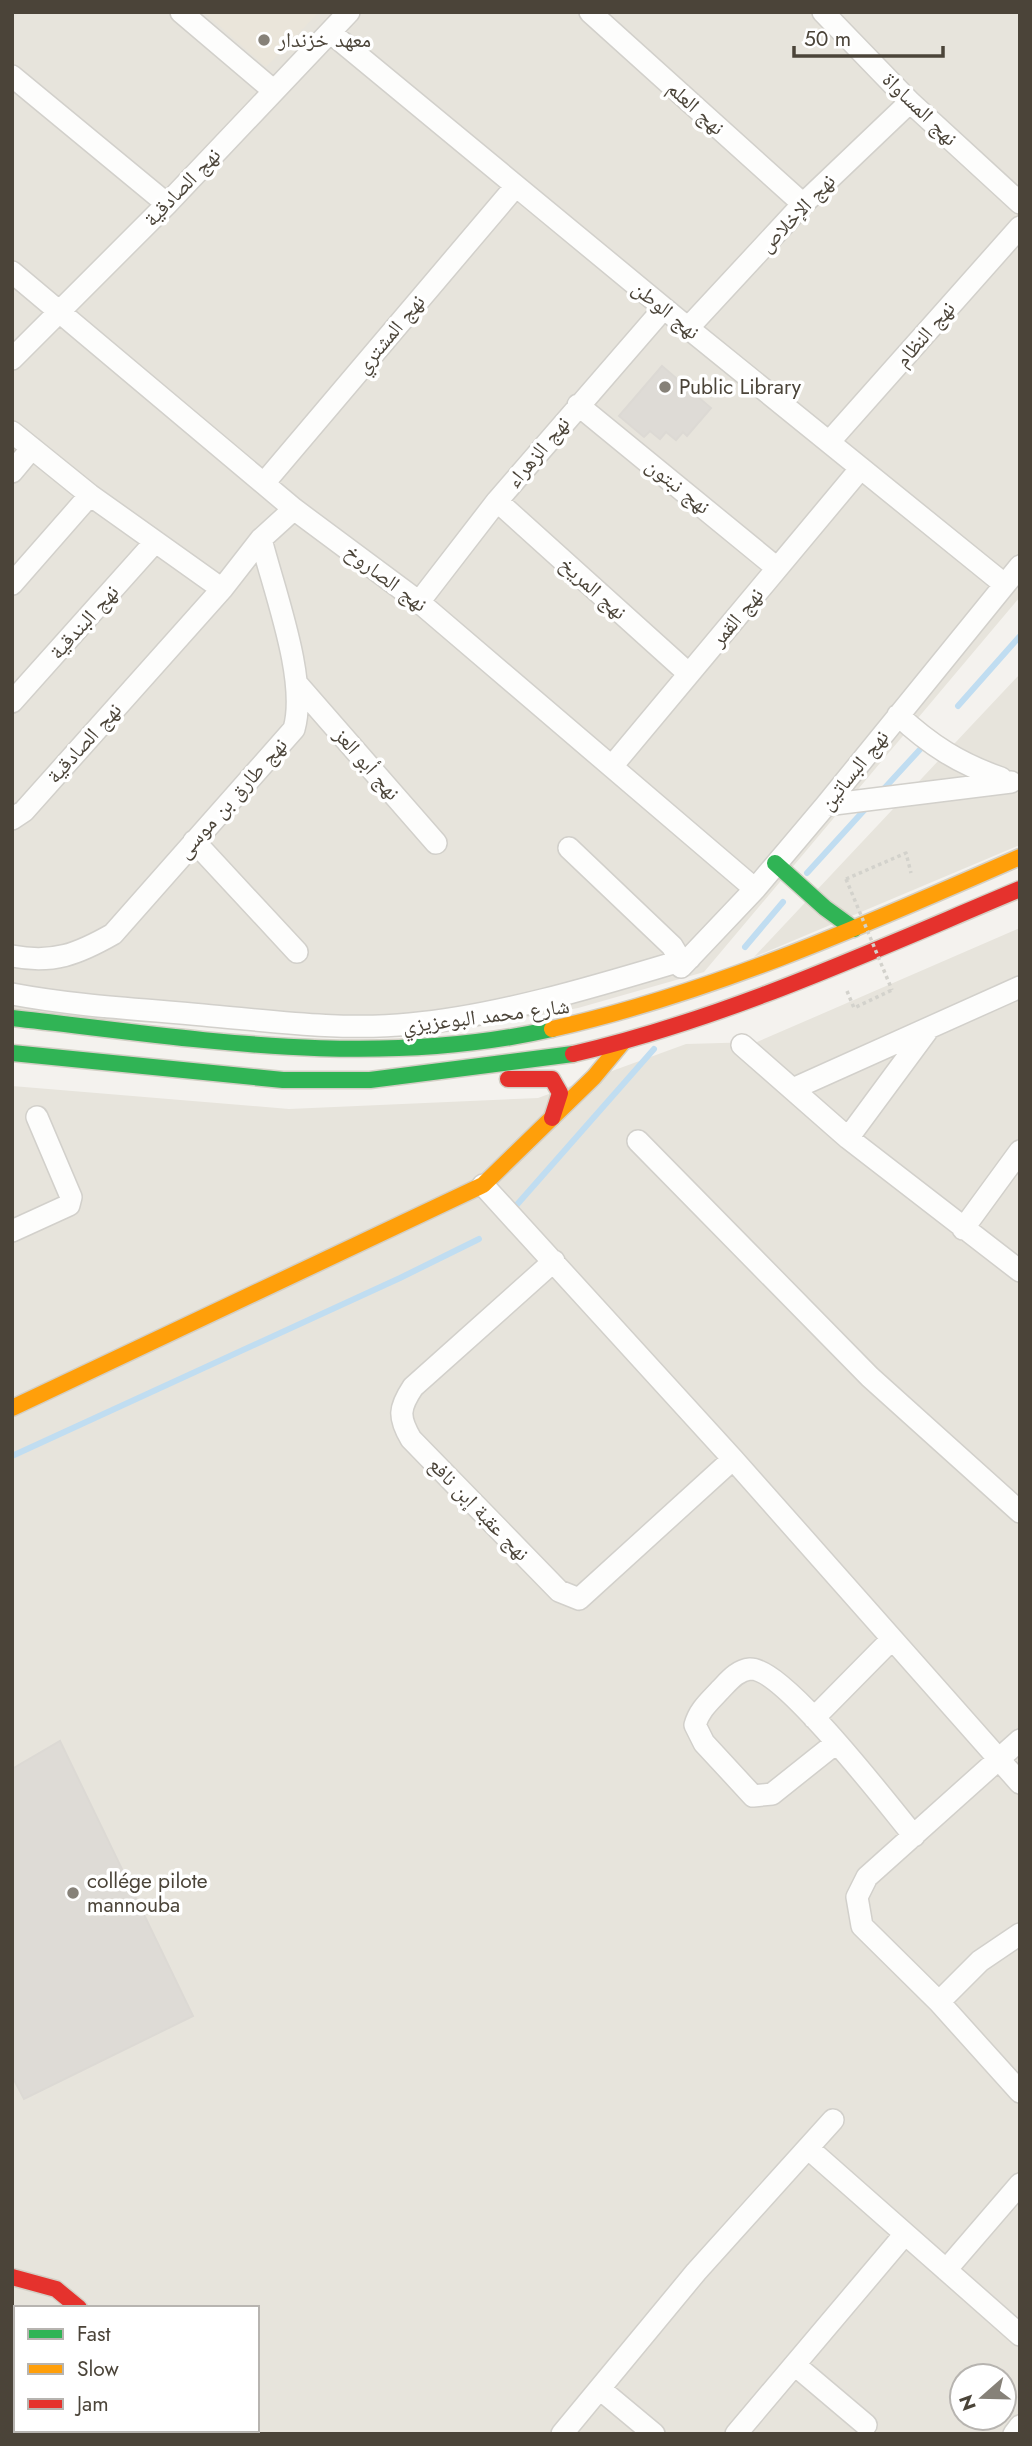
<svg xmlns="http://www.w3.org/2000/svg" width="1032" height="2446" font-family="Jost,'Noto Naskh Arabic',sans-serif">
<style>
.residential{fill:#e7e4dc;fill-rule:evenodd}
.education{fill:#eae5da}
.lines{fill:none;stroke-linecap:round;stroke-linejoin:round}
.stream{stroke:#c0ddf1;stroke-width:6}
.building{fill:#dedbd6;stroke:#dcd9d4;stroke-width:2}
.street-casing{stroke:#d2d0cb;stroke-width:24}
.fast-casing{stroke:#d3cfc5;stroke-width:19}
.slow-casing{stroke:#d3cfc5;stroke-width:19}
.jam-casing{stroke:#d3cfc5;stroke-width:19}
.path{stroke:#d3d2cc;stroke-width:3.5;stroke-dasharray:3.5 3.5;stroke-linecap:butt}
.street{stroke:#fdfdfc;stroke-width:21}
.fast{stroke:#30b455;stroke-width:16}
.slow{stroke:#ff9f0a;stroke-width:16}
.jam{stroke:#e5322d;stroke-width:16}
.path-bridge{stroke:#d3d2cc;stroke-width:3.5;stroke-dasharray:3.5 3.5;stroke-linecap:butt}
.poi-dot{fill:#868178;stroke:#fff;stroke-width:2.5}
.labels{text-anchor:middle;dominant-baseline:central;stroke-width:7;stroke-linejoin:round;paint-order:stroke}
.poi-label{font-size:21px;fill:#4b4439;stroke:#fff;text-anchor:start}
.street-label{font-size:21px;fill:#4b4439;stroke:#fff}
</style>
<rect width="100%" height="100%" fill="#f4f2ee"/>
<path class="residential" d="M12,12H1020V597L704,972L578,1008L443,1033L12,1017Z
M1020,674V845L754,957L970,727Z
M1020,928V2434H12V1086L289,1109L538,1098L686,1044L757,1042ZM16,2308H257V2430H16ZM962,2376H1004V2418H962Z"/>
<path class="education" d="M204,12H319L266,67Z"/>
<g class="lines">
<path class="stream" d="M958,706L1020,636
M880,793L925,744
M807,873L868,806
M745,947L783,902
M514,1208L654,1049
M12,1456L400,1278L479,1239"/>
</g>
<path class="building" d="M662,366L711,408L687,436L683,432L676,440L666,432L660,439L650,431L644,437L619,416Z
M60,1741L193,2016L24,2099L12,2076V1769Z"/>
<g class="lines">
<defs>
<path id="street" d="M181,12L274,91
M590,12L803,204
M823,12L910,102L1020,203
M331,33L688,328L1004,584
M12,76L167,204
M12,272L294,509L419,602L755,889
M688,328L803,204L910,102
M12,359L167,204L349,12
M578,405L777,568
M12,432L90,495L222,589
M830,441L1020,227
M12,472L32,448
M265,482L515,187
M497,501L689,674
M12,584L90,495
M419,602L497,501L664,308
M298,685L436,843
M12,702L155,542
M898,715C930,745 960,764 1001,778
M613,765L861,468
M826,805L1011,782
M12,819L24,811L222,589L261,539L294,509
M194,841L297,952
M569,848L672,946L681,961
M12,956C53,964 78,954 113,934L294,729C308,680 274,591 261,539
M681,967L755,889L826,805L1020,566
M12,994C76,1006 138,1009 203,1015C271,1021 342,1031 410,1024C500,1016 603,984 690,958
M742,1045L848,1138L1020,1271
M795,1088L1020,987
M848,1138L927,1031
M638,1141L870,1377L1020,1512
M483,1185L733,1459L1020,1783
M963,1229L1020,1151
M12,1231L69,1205L71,1197L37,1117
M554,1261L413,1387C399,1408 398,1417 411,1439L559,1591L579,1599L733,1459
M814,1718L892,1639
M1020,1740L867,1877L857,1897L862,1926L939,2002L1020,2092
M836,1743L772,1794L753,1796L704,1743L695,1725C699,1710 710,1701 720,1690C728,1682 737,1670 750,1669C784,1668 889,1806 914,1836
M939,2002L980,1961L1020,1934
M809,2149L1020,2335
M946,2270L1020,2184
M795,2365L866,2425
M600,2389L654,2434
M110,2430L111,2434
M562,2434L696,2272L833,2120
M736,2434L905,2234
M1014,2434L1020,2426"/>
<path id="fast" d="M775,863L825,908L854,929
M12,1018C192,1038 371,1070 552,1029
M12,1053L283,1080H370L573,1054
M192,2430L195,2434"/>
<path id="slow" d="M552,1029C715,992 867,924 1020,857
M483,1185L594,1077L623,1042
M12,1408L483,1185"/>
<path id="jam" d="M573,1054C728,1018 874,950 1020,889
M508,1079H552L560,1093L552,1118
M12,2277L56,2289L79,2308"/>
</defs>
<use href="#street" class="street-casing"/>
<use href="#fast" class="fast-casing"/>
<use href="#slow" class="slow-casing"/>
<use href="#jam" class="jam-casing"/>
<path class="path" d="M846,879L906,853L911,873
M847,991L854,1008L892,990"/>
<use href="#street" class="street"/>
<use href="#fast" class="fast"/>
<use href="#slow" class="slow"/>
<use href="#jam" class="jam"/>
<path class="path-bridge" d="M846,879L892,990"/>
</g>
<g class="poi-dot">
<circle cx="264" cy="40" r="7"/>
<circle cx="665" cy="387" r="7"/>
<circle cx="73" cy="1893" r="7"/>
</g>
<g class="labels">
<g class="poi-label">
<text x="278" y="40">معهد خزندار</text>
<text x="679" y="387">Public Library</text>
<text x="87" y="1881">collége pilote<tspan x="87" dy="24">mannouba</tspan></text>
</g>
<g class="street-label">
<text transform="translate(696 108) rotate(42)">نهج العلم</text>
<text transform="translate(920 109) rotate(44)">نهج المساواة</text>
<text transform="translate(182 187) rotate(-46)">نهج الصادقية</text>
<text transform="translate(797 213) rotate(-46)">نهج الإخلاص</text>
<text transform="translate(666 310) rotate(39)">نهج الوطن</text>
<text transform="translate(390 334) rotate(-50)">نهج المشتري</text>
<text transform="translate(925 334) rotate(-49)">نهج النظام</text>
<text transform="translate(538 452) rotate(-50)">نهج الزهراء</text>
<text transform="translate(678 486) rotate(39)">نهج نبتون</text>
<text transform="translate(386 578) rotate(37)">نهج الصاروخ</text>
<text transform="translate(593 588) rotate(42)">نهج المريخ</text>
<text transform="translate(737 617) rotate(-50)">نهج القمر</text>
<text transform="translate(84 622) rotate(-48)">نهج البندقية</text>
<text transform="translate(84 743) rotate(-48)">نهج الصادقية</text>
<text transform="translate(367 764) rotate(49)">نهج أبو العز</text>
<text transform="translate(854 770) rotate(-51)">نهج البساتين</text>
<text transform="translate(232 798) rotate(-48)">نهج طارق بن موسى</text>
<text transform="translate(486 1016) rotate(-7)">شارع محمد البوعزيزي</text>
<text transform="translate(479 1509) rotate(46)">نهج عقبة إبن نافع</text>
</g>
</g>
<rect width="1032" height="2446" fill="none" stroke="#4b4439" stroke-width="28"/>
<rect x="14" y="2306" width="245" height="126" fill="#ffffff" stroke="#b7b4b0" stroke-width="2"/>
<rect x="28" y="2329" width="35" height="10" fill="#30b455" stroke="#b7b4b0" stroke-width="2"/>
<text x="77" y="2341" font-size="21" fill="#4b4439">Fast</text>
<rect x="28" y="2364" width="35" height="10" fill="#ff9f0a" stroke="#b7b4b0" stroke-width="2"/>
<text x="77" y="2376" font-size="21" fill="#4b4439">Slow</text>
<rect x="28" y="2399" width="35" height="10" fill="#e5322d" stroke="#b7b4b0" stroke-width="2"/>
<text x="77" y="2411" font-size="21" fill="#4b4439">Jam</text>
<g transform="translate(983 2397) rotate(250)"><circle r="33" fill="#ffffff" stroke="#b7b4b0" stroke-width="2"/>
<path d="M0-5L12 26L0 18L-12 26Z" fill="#868178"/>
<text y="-10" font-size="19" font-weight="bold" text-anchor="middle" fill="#4b4439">N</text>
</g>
<path d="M794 46v10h149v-10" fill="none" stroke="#4b4439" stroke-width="3.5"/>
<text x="804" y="46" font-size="21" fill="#4b4439" stroke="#ffffff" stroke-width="5" paint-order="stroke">50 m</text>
</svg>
